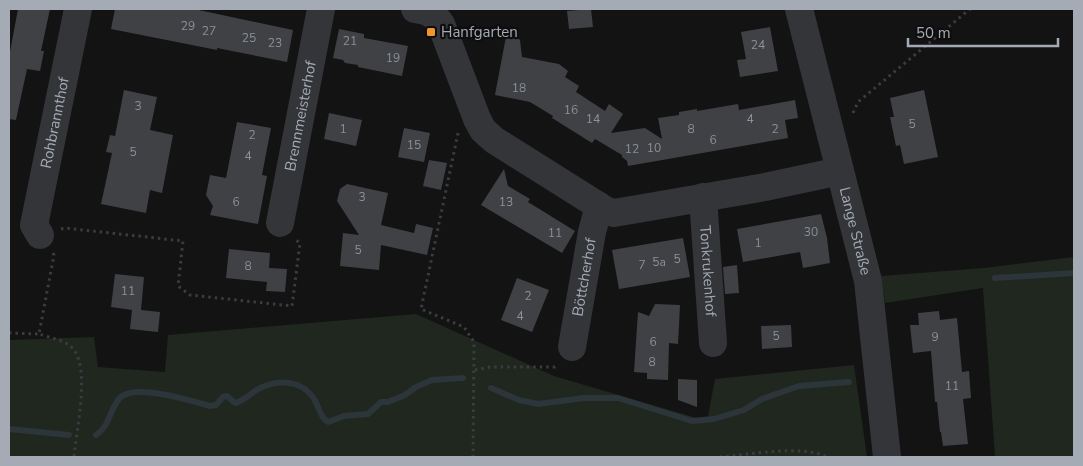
<svg xmlns="http://www.w3.org/2000/svg" width="1083" height="466" font-family="'Nunito Sans',sans-serif">
<style>
.green{fill:#1f271f}
.lines{fill:none;stroke-linecap:round;stroke-linejoin:round}
.stream{stroke:#2b353a;stroke-width:6}
.building{fill:#3f4144}
.path{stroke:#3a3c40;stroke-width:3;stroke-dasharray:2.5 4;stroke-linecap:butt}
.minor{stroke:#343539;stroke-width:28}
.poi-dot{fill:#ef9630;stroke:#0e0e0f;stroke-width:2}
.labels{text-anchor:middle;dominant-baseline:central;stroke-width:4.5;stroke-linejoin:round;paint-order:stroke}
.number-label{font-size:12px;fill:#8b9099}
.poi-label{font-size:15px;fill:#a4abb5;stroke:#0e0e0f;text-anchor:start}
.street-label{font-size:15px;fill:#a4abb5;stroke:#0e0e0f}
</style>
<rect width="100%" height="100%" fill="#131314"/>
<path class="green" d="M1074,257V457H995L983,288L885,303L881,276L984,268Z
M416,314L554,376L707,421L715,379L854,365L867,457H9V340L94,337L98,367L165,372L168,335Z"/>
<g class="lines">
<path class="stream" d="M995,278L1074,273
M491,388L519,400L538,404L584,398H618L692,421L714,419L744,410L762,399L799,386L849,382
M9,429L69,435
M96,435C110,426 109,411 119,399C132,382 191,401 210,406L216,405L223,397L227,396L235,403C243,401 248,396 255,391C273,380 298,378 312,396C319,404 319,417 328,422L344,416L368,414L381,402H388L405,395L416,387L432,380L463,378"/>
</g>
<path class="building" d="M18,9H50L41,51H44L40,71L27,69L16,120L9,119V57Z
M115,9H194L293,30L287,62L217,48V50L111,29Z
M591,9L593,27L569,29L567,11Z
M770,27L778,71L740,77L737,60L746,59L741,32Z
M339,29L364,34V38L408,46L402,76L358,67V65L345,63L343,60L333,58Z
M507,31L520,40L522,57L559,64L568,71L565,77L579,86L576,92L605,111L609,104L623,114L611,133L645,128L662,139L658,118L679,115V112L697,109V111L738,104L739,110L795,100L798,118L785,120L788,138L628,166L627,161L622,157V155L595,139L592,143L552,118L553,116L530,102L495,95Z
M124,90L157,97L150,130L173,135L162,193L150,190L146,213L101,204L112,153L106,152L110,135L115,136Z
M924,90L938,157L904,164L900,145L896,146L890,117H894L890,98Z
M329,113L362,120L356,146L324,139Z
M237,122L271,128L262,175L267,176L258,224L210,215L213,206L206,195L210,175L226,178Z
M404,128L430,133L424,162L398,157Z
M429,160L447,163L441,190L423,186Z
M504,169L508,186L530,199L528,202L575,231L562,253L481,205Z
M347,184L388,193L381,225L414,233L416,224L433,228L427,255L381,245L379,270L340,266L343,233L359,235L337,201L340,189Z
M821,214L827,238L830,263L803,268L800,252L743,262L737,229Z
M683,238L690,277L619,289L612,250Z
M229,249L270,253L269,268L287,269L285,292L266,291L267,282L226,278Z
M737,265L739,293L725,294L723,267Z
M115,274L144,277L141,310L160,312L158,332L130,329L132,310L111,307Z
M517,278L549,290L532,332L501,320Z
M655,304L680,305L678,344L669,343L668,380L647,379V373L634,372L638,312L649,316Z
M939,311L940,320L957,318L962,372L969,371L971,398L963,399L968,444L943,446L941,432H940L937,402H935L931,351L913,353L910,325H919L918,313Z
M791,325L792,347L762,349L761,326Z
M678,379L697,380V407L678,400Z"/>
<g class="lines">
<path class="path" d="M853,113L858,102L970,9
M458,133L421,309L464,327L474,342L473,457
M61,229L65,228L183,241L178,286L190,295L292,306L300,243L296,240
M53,253L54,255L39,334C50,338 67,340 74,350C90,371 76,432 74,457
M9,333L39,334
M475,370L490,367H555L557,364
M720,457C750,455 801,444 827,457"/>
<g class="minor">
<path d="M415,9C427,11 434,13 441,24L477,119L483,130L494,140L607,211L614,213L765,187L840,171"/>
<path id="s1" d="M799,9L868,281L887,457"/>
<path id="s2" d="M703,197L713,343"/>
<path id="s3" d="M280,223L321,9"/>
<path id="s4" d="M40,235L34,225L78,9"/>
<path id="s5" d="M572,347L592,232L599,206"/>
</g>
</g>
<rect class="poi-dot" x="426" y="27" width="10" height="10" rx="2.5"/>
<g class="labels">
<g class="number-label">
<text x="188" y="26">29</text>
<text x="209" y="31">27</text>
<text x="249" y="38">25</text>
<text x="350" y="41">21</text>
<text x="275" y="43">23</text>
<text x="758" y="45">24</text>
<text x="393" y="58">19</text>
<text x="519" y="88">18</text>
<text x="138" y="106">3</text>
<text x="571" y="110">16</text>
<text x="593" y="119">14</text>
<text x="750" y="119">4</text>
<text x="912" y="124">5</text>
<text x="343" y="129">1</text>
<text x="691" y="129">8</text>
<text x="775" y="129">2</text>
<text x="252" y="135">2</text>
<text x="713" y="140">6</text>
<text x="414" y="145">15</text>
<text x="654" y="148">10</text>
<text x="632" y="149">12</text>
<text x="133" y="152">5</text>
<text x="248" y="156">4</text>
<text x="362" y="197">3</text>
<text x="236" y="202">6</text>
<text x="506" y="202">13</text>
<text x="811" y="232">30</text>
<text x="555" y="233">11</text>
<text x="758" y="243">1</text>
<text x="358" y="250">5</text>
<text x="677" y="259">5</text>
<text x="659" y="262">5a</text>
<text x="642" y="265">7</text>
<text x="248" y="266">8</text>
<text x="128" y="291">11</text>
<text x="528" y="296">2</text>
<text x="520" y="316">4</text>
<text x="776" y="336">5</text>
<text x="935" y="337">9</text>
<text x="653" y="342">6</text>
<text x="652" y="362">8</text>
<text x="952" y="386">11</text>
</g>
<g class="poi-label">
<text x="441" y="32">Hanfgarten</text>
</g>
<g class="street-label">
<text stroke="none"><textPath href="#s3" startOffset="109">Brennmeisterhof</textPath></text>
<text stroke="none"><textPath href="#s4" startOffset="116">Rohbrannthof</textPath></text>
<text stroke="none"><textPath href="#s1" startOffset="229">Lange Straße</textPath></text>
<text stroke="none"><textPath href="#s2" startOffset="74">Tonkrukenhof</textPath></text>
<text stroke="none"><textPath href="#s5" startOffset="71">Böttcherhof</textPath></text>
</g>
</g>
<rect width="1083" height="466" fill="none" stroke="#a4abb5" stroke-width="20"/>
<path d="M908 38v8h150v-8" fill="none" stroke="#a4abb5" stroke-width="2.5"/>
<text x="916" y="38" font-size="15" fill="#a4abb5" stroke="#0e0e0f" stroke-width="4" paint-order="stroke">50 m</text>
</svg>
